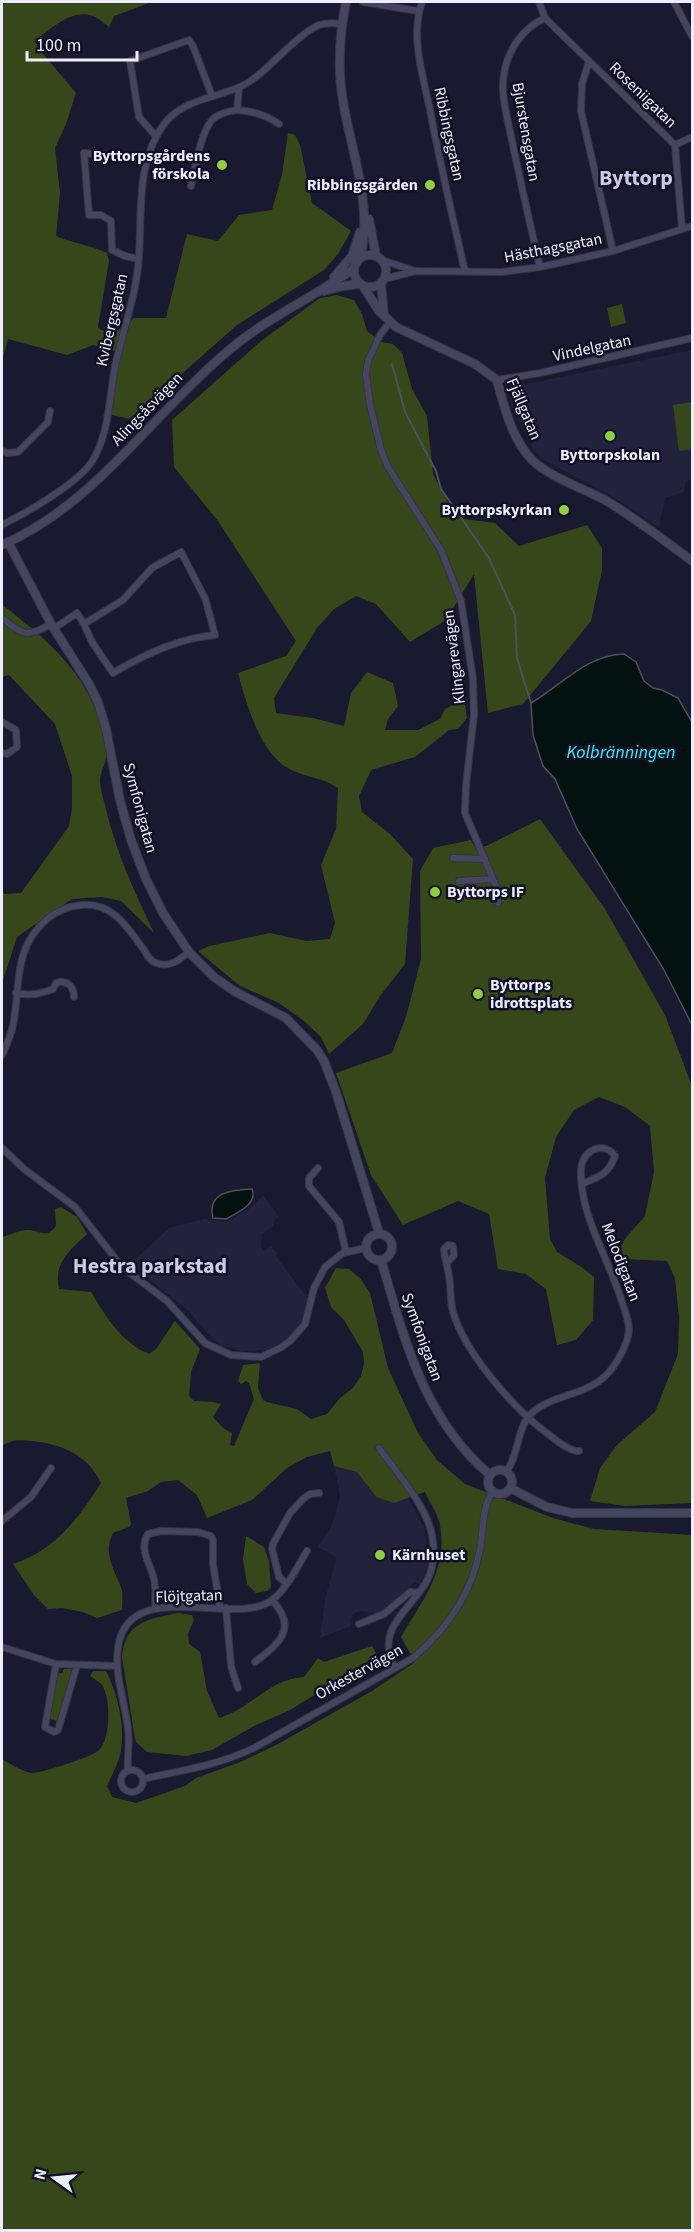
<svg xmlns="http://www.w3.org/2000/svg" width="694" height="2232" font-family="'Source Sans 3',sans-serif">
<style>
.built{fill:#22223d}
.green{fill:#364819}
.water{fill:#031111;stroke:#495358;stroke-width:1.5}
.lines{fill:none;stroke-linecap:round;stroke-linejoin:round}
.stream{stroke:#495358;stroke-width:2}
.street-casing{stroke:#333444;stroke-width:8}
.secondary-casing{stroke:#333444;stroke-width:10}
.street{stroke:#45465e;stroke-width:6}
.secondary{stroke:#45465e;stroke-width:8}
.poi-dot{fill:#8fcd42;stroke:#111125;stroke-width:2}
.labels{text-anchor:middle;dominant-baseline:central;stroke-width:5;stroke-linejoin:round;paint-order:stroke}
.street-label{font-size:16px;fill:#edeefd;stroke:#111125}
.poi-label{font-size:16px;font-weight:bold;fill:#edeefd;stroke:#111125;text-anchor:end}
.water-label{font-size:18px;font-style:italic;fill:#36f1f6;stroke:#111125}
.district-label{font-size:22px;font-weight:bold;fill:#c9cbe8;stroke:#111125}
</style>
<rect width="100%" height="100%" fill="#191a2f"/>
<path class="built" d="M692,350V479L686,481L684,492L665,498L659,527L612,496L544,460L534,450L511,406L510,395L521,385Z
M263,1195L279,1217L274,1221L273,1226L262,1234L261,1246L264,1251L271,1246L278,1254L276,1256L308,1299L302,1322L284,1341L266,1350L241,1351L221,1345L212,1339L189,1311L130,1264L169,1228L205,1219L218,1222H227L253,1206Z
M334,1466L357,1472L376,1497L394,1503L408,1498L424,1527L429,1558L425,1575L420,1584L414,1583L379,1614L359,1611L353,1614L350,1619L351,1626L320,1638L325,1600L336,1558L328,1552L317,1547L330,1529L336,1513L340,1495Z"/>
<path class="green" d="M2,2H152L114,16L109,27C104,23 98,18 93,16C72,8 51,29 35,40L38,48L76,93L66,124L55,148L60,193L56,236C72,243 90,245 107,253L109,261L98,327L101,330C116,335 123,328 134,318H166L187,234L218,241L239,215L272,210L282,175L288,133L295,135L300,145L312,203L351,231L338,254L324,270L237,325L185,371L139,421L108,414L119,352L93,345L67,355L8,339L2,361Z
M337,295L354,300L362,314L367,331L382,342L393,344L402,353L412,389L427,416L433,474L456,518L495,523L519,546L587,525L602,548V570L591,621L523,704L488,713L474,574L446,620L410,642L376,604L356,596L334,609L317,628L274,698L276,713L313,718L344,726L351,693L367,672L393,683L398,706L388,719L385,730H418L440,719L445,709L464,699L467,718L458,729L449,730L415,757L371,770L359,796L362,812L390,834L413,859L405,964L380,996L363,1024L329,1054L321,1037L304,1021L279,1003L240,986L198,951L209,946L270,933L306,941L330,939L335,923L321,865L336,829L338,788C322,777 302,777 286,767C259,750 246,702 238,673L286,656L296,641L218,521L174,467L172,420L261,341L320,298Z
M622,304L626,323L611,327L607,308Z
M692,402V449L679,451L673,405Z
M2,605C12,611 21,620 30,627C69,659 102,700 106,752C107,761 103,766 101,774C98,782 103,797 105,805C115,850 134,891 154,933L121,901L102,897L72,899L17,937L2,983V892L5,894L21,893L69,826L72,809V776L55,724L9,675L2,677Z
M540,819L605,909L665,1015L692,1086V1503L625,1506L590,1501L600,1468L617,1445L655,1412L678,1354L679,1317L675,1278L667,1261L624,1259L621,1247L624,1240L645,1216L654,1172L650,1126L625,1107L599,1097L574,1110L556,1137L545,1178L550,1239L557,1252L580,1266L594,1277L593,1320L576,1340L557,1345L546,1289L526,1274L498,1269L489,1214L458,1201L403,1225L371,1175L336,1073L392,1053L406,1017L421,959L420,871L433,848L471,840L475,847L486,846Z
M61,1207L77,1217L87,1234C70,1250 53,1263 59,1289L91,1292C106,1317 121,1342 149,1354L156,1349L175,1321L200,1349L191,1372L189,1396L194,1401L214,1402L221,1404L213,1417L223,1428L232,1433L230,1445L234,1446L254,1399L249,1383L246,1381L241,1384L238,1381L243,1365L260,1363L258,1388L263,1400L267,1402L297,1409L311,1419L327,1414L340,1398L353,1388L361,1376L364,1364L363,1352L344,1320L331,1307L325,1288L336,1268L349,1269L360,1278L370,1293L388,1368L418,1433L437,1460L465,1484L553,1518L594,1529L692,1535V2230H2V1759C10,1764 22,1771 31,1773C39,1774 91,1757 98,1751C111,1741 111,1698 102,1685C100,1682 94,1679 90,1676L93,1671H106C118,1694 126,1728 120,1755C118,1765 111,1776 107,1786L112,1797L136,1803L185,1786L196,1778L240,1762L276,1745L372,1691L415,1662L401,1637C423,1599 450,1568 439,1521C436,1511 429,1501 425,1492L394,1503L376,1497L357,1472L334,1466L330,1451L307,1457L287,1468L252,1500L207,1518L197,1495L178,1480L161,1482L148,1491L126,1498L131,1524L129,1527L113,1533C102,1554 115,1570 122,1590C123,1596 122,1603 122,1610L97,1618L83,1612L62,1608L48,1609L34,1595L13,1564C54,1551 79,1518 101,1483C88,1455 62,1444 32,1441C19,1440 13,1439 2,1446V1237C10,1235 22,1229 30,1230C42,1232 47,1238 56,1226L55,1209Z
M246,1536L264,1547L269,1561L271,1587L267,1591L256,1593L247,1584L243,1559Z
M178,1613L192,1615L194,1620L188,1634L189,1644L200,1652L207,1691L219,1718C250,1709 271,1678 304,1677L318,1658L324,1662L372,1646L376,1653L366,1663L290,1710L254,1726L212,1750L186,1756L147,1752L136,1742L135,1738L122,1657C125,1622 148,1619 178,1613Z
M64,1669H72L58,1721L49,1719L56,1674L62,1673Z"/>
<path class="water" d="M624,654L636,662L644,681L653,688L662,690L678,698L692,722V1025L664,970L577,829L555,779L543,766L533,735L531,703C562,685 586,655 624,654Z
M252,1189C258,1204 238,1212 226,1219L213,1218C206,1191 234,1190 252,1189Z"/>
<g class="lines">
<path class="stream" d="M392,364L405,412L436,471L441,489L489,558L515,615L517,658L531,703"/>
<defs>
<path id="street" d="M363,2L418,11
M422,2C410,36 423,76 430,110C440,164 453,218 465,272
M539,2L545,18L675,145L682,229
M674,2L692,36
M589,61L582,84L581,111L613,251
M237,110C253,111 266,115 279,124
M156,136L139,117L130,61L189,40L193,46L212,96
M675,145L692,137
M191,186C195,169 201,129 214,118C221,113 229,111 237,110L239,87
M139,259L125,256L112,250L111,221L101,215H89L84,153L147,158
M382,260L412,270
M540,267C530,225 521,183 512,141C508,120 500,95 504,74C508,49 523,28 545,18
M384,279L416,271L502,272L540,267L613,251L692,226
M390,322L380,335L368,361L366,374L370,405L381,450L388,467L441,550L461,601L473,679L474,715L466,785L465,813L498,891V903
M497,380L540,373L692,338
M2,451L7,453L18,452L48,422L50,411
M2,525C26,513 75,485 91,463C110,435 109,394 116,362C124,327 137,292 139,256C142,211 136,162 164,124C187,94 229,99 256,77C274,63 300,33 319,25C326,23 334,23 341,24
M2,618C22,634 26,639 51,624
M53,629L77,613L84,624L123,600L152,568L181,552L205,598L215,635C180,638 143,655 113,673L92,642L84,624
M2,722L16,730L17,747L7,754L2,753
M453,858L485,859
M459,881L493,879
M16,993C30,996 40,994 53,989L56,983C67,979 74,987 74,997
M2,1055C6,1046 11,1036 13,1025C21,986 12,949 47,919C57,911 68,906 81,905C113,902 127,927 144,950C147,955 150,961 156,963C170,968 179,960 189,952
M2,1148L24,1169L75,1207L122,1267L167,1301L205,1343L231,1355L261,1357L280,1348L290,1341L305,1324L314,1288L325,1267L343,1253L366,1248
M318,1168L309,1178V1186L339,1222L346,1252
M447,1263L454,1255L453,1246L448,1245L444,1249C444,1258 448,1267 449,1276C451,1287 450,1301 453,1312C465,1353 514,1409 548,1434C556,1440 568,1451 579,1451
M379,1448C397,1473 426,1505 432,1535C435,1551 434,1570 425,1584C406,1614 375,1630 395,1668
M506,1472C520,1454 516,1425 534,1411C558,1392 593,1396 613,1367C620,1358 628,1342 629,1330C629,1320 624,1308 621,1299C608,1257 579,1214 581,1169C582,1150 604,1140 615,1156C608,1175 600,1176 582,1184
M2,1521L31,1497L51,1468
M286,1583L279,1577L272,1549L273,1544L290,1513L303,1499L310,1494L319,1493
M226,1608L231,1666L238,1688
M156,1609C154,1601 156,1593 155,1585C154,1567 137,1552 148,1534L161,1531L198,1532L211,1536L213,1540V1564L220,1607
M359,1624L384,1614L410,1592L418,1593
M2,1647L56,1664L117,1666
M255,1662C280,1643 298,1628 272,1600
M56,1664L45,1727L54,1732L58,1730L77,1665
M121 1781a11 11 0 1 1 22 0a11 11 0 1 1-22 0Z
M128,1770C127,1756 130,1743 128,1729C125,1702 114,1674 118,1647C129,1575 236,1628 272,1600C287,1589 297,1567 307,1551
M143,1779C183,1770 216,1766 254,1748L413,1658C447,1629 472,1594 480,1549C484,1529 481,1509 493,1491"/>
<path id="secondary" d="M346,2C339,37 337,72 344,107C353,157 373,208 360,258
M369,219L376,256
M354 271a16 16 0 1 1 32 0a16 16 0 1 1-32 0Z
M334,277L352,256L360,232
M381,283L384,315
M363,286L379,311L396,327L475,364L497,380C504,407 512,439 532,460C548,476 584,489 605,500C635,518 664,540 692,561
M324,291L343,286L359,284
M8,542L51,624L89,684L98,702L106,729L120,800L131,840L146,879L163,913L189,952L214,977L234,991L286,1018L317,1050L324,1061L336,1092L379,1233
M2,545C96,504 151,415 228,351C266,318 313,298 353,269
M366 1247a13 13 0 1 1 26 0a13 13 0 1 1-26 0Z
M381,1260C405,1340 423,1418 490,1475
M488 1482a12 12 0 1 1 24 0a12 12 0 1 1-24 0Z
M510,1488L547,1507L572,1513H692"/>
</defs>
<use href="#street" class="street-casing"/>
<use href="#secondary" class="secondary-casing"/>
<use href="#street" class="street"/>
<use href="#secondary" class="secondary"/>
</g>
<g class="poi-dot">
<circle cx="222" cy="165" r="6"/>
<circle cx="430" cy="185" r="6"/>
<circle cx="610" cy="436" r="6"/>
<circle cx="564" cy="510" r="6"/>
<circle cx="435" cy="892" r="6"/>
<circle cx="478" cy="994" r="6"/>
<circle cx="380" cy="1555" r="6"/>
</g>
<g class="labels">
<g class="street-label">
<text transform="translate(643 95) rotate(44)">Roseniigatan</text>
<text transform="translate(526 132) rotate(80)">Bjurstensgatan</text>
<text transform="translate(449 134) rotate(78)">Ribbingsgatan</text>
<text transform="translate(553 248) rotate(-11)">Hästhagsgatan</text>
<text transform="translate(112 320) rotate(-77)">Kvibergsgatan</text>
<text transform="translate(592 348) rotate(-12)">Vindelgatan</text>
<text transform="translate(147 409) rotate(-46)">Alingsåsvägen</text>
<text transform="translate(524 409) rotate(67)">Fjällgatan</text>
<text transform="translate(454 657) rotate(-97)">Klingarevägen</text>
<text transform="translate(140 808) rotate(75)">Symfonigatan</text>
<text transform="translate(621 1262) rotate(69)">Melodigatan</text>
<text transform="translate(422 1337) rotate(70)">Symfonigatan</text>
<text transform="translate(189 1596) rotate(-2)">Flöjtgatan</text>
<text transform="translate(359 1672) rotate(-29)">Orkestervägen</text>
</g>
<g class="poi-label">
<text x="210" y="156">Byttorpsgårdens<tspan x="210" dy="18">förskola</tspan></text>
<text x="418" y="185">Ribbingsgården</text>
<text x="610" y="455" text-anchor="middle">Byttorpskolan</text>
<text x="552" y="510">Byttorpskyrkan</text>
<text x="447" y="892" text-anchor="start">Byttorps IF</text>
<text x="490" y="985" text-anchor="start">Byttorps<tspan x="490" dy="18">idrottsplats</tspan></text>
<text x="392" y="1555" text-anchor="start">Kärnhuset</text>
</g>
<g class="water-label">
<text x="621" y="752">Kolbränningen</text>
</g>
<g class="district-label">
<text x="636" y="178">Byttorp</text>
<text x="150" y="1266">Hestra parkstad</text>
</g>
</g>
<rect width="694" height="2232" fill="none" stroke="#edeefd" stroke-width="6"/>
<g transform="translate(54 2178) rotate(285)" stroke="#111125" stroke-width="4.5" paint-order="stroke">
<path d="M0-4.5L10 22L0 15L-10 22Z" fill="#edeefd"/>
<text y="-9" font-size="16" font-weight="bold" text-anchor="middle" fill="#edeefd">N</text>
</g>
<path d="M27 51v9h110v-9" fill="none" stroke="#edeefd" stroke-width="3"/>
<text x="36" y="51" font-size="18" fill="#edeefd" stroke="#111125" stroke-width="4.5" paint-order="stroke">100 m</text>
</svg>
